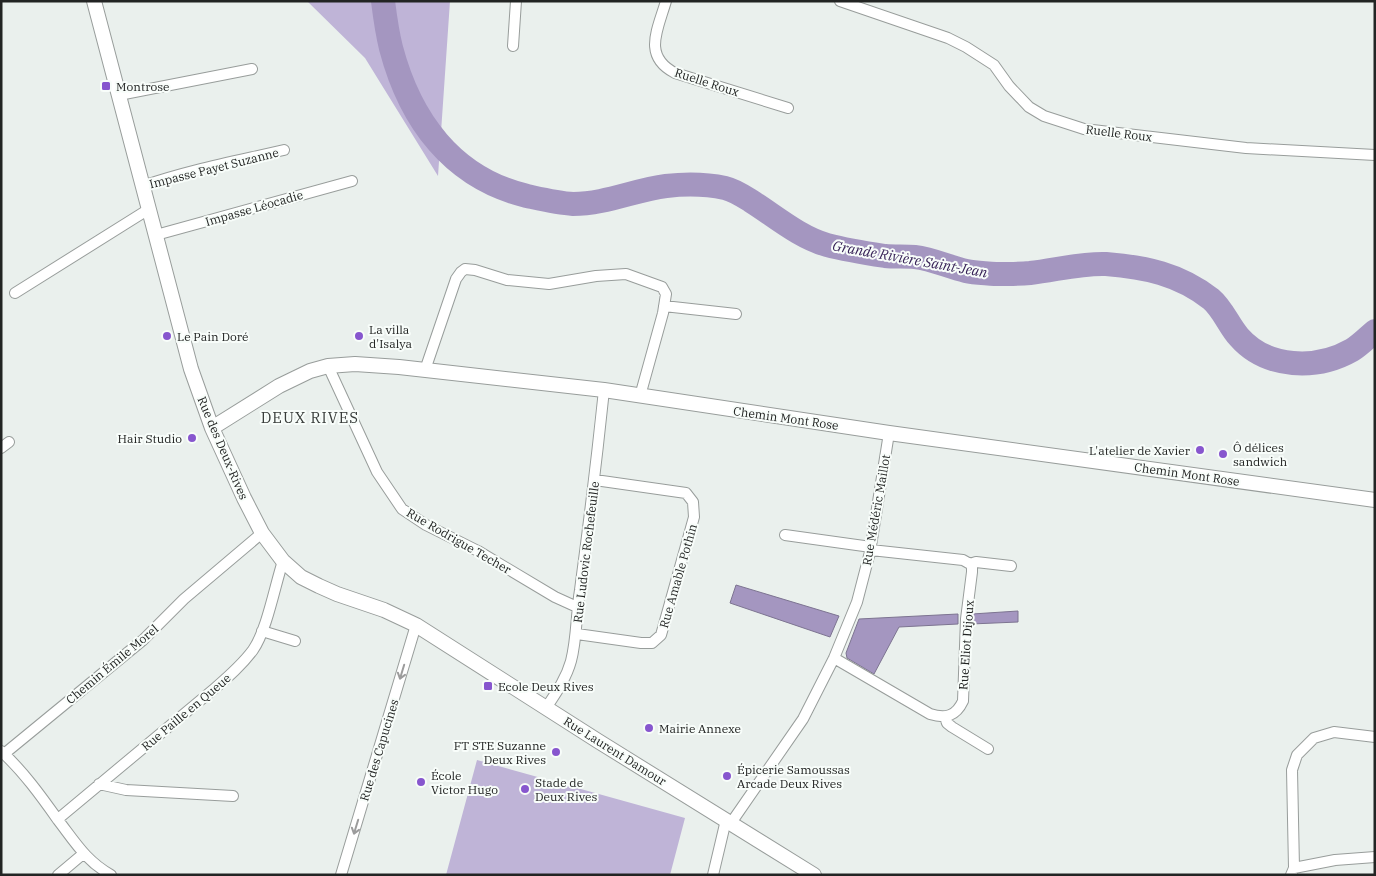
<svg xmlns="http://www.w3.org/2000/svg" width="1376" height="876" font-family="'IBM Plex Serif',serif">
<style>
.green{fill:#bfb4d7}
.water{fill:#a496c0;stroke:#7d7491}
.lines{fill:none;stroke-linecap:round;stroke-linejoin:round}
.river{stroke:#a496c0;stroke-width:24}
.street-casing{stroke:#989d9b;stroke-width:12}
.secondary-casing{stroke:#989d9b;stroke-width:16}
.street{stroke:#fff;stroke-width:10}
.secondary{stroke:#fff;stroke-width:14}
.oneway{stroke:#9c9c9c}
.poi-dot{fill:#8756ce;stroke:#f8fdfa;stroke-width:2}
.labels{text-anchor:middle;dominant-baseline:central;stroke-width:4;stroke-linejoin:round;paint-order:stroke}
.street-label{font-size:12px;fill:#222423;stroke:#f8fdfa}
.poi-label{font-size:12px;fill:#222423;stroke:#f8fdfa;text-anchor:start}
.water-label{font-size:14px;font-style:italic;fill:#372257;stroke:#f8fdfa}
.quarter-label{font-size:15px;letter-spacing:1px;fill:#383c3a;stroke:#f8fdfa}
</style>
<rect width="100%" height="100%" fill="#eaf0ed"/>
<path class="green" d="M307,1H450L438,176L365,58Z
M477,760L685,818L670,875H446Z"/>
<path class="water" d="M736,585L839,616L830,637L730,603Z
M1018,611V622L971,624L972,614Z
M958,614V624L899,627L874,674L847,658L846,653L859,619Z"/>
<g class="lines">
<path class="river" d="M383,1C385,17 387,32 391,48C410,120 452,178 527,196C541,199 558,203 573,204C605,204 635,190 666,186C684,184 706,184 725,188C734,190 743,196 751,201C775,216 799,237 827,245C846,250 865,253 885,256C895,257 905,256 915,257C932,259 949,267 966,271C975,273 986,273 995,274C1007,274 1019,274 1030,273C1056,270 1081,263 1106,264C1145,267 1179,274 1211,299C1223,309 1229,326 1239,337C1267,369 1317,370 1352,350C1360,345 1368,337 1375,331"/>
<defs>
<path id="street" d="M666,1C658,29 642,56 675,73L788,108
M840,1L948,38L966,47L994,65L1009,86L1029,107L1044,116L1084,129L1246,148L1375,155
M513,46L516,1
M119,95L252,69
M143,186C189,170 237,161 284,150
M156,235L352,181
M15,293L149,209
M664,306L736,314
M328,366L377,472L402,509L426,525L478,551L555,597L577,607
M425,370L456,279L461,272L465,269L475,270L507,280L549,284L596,276L626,274L662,287L666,294L663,313L640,396
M1,448L9,442
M785,535L871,547
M871,550L963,560L970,564L976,562L1011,566
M262,631L295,641
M577,634L641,643H652L661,635L694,517L693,502L686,493L595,480
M834,658L930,714C946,719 956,716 963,701L966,619L972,572V566L970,564
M546,708C556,693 566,679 571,661C577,638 576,614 580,590C589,523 597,457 604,390
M945,717L947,723L952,727L988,749
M1,751C23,771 41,796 58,820C75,842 86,861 111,875
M4,754L143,640L184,599L262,533
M99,784L126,790L233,796
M58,819L214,689C228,677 242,665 253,650C267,630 275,585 283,561
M731,823L803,719L834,658L857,602L870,552L889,433
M1294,868L1335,860L1375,857
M58,875L83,854
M341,875L416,625
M713,875L726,820
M1291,875L1294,868L1292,770L1297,755L1314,738L1334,732L1375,737"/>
<path id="secondary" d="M94,1L191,369L212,428L244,498L262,533L283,561L301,577L319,586L337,594L384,610L416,625L598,741L814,875
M212,428L279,386L310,371L328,366L355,364L399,367L604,390L889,433L1375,500"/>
</defs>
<use href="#street" class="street-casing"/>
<use href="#secondary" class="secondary-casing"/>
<use href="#street" class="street"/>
<use href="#secondary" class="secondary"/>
</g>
<defs><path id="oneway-shaft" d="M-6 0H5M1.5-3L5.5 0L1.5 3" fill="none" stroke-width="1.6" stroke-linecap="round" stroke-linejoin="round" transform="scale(1.25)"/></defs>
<g class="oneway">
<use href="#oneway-shaft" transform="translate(402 672) rotate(107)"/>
<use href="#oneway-shaft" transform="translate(356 827) rotate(107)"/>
</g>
<g class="poi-dot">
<rect x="101" y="81" width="10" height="10" rx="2.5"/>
<circle cx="167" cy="336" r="5"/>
<circle cx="359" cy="336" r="5"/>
<circle cx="192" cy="438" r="5"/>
<circle cx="1200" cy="450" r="5"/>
<circle cx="1223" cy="454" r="5"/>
<rect x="483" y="681" width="10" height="10" rx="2.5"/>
<circle cx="649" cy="728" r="5"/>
<circle cx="556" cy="752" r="5"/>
<circle cx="727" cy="776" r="5"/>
<circle cx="421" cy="782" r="5"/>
<circle cx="525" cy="789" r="5"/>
</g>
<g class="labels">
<g class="street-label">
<text transform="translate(707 82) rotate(18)">Ruelle Roux</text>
<text transform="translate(1119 133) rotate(7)">Ruelle Roux</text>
<text transform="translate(214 168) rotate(-14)">Impasse Payet Suzanne</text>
<text transform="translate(254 208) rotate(-16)">Impasse Léocadie</text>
<text transform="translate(786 418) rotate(8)">Chemin Mont Rose</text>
<text transform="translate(223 448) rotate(67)">Rue des Deux-Rives</text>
<text transform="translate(1187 474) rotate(8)">Chemin Mont Rose</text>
<text transform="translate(876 510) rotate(-80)">Rue Médéric Maillot</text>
<text transform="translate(459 541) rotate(30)">Rue Rodrigue Techer</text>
<text transform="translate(586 552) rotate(-83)">Rue Ludovic Rochefeuille</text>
<text transform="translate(678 576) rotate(-74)">Rue Amable Pothin</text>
<text transform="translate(966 645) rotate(-86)">Rue Eliot Dijoux</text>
<text transform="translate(112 664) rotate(-40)">Chemin Émile Morel</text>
<text transform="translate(186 712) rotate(-40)">Rue Paille en Queue</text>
<text transform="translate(379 750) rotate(-73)">Rue des Capucines</text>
<text transform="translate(615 751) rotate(32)">Rue Laurent Damour</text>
</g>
<g class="poi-label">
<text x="116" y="86">Montrose</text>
<text x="369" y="329">La villa<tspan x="369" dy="14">d'Isalya</tspan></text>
<text x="177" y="336">Le Pain Doré</text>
<text x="182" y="438" text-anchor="end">Hair Studio</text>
<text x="1233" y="447">Ô délices<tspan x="1233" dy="14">sandwich</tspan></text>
<text x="1190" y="450" text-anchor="end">L'atelier de Xavier</text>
<text x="498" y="686">Ecole Deux Rives</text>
<text x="659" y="728">Mairie Annexe</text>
<text x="546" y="745" text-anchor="end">FT STE Suzanne<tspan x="546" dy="14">Deux Rives</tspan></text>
<text x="737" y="769">Épicerie Samoussas<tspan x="737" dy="14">Arcade Deux Rives</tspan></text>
<text x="431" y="775">École<tspan x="431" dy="14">Victor Hugo</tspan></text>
<text x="535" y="782">Stade de<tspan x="535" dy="14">Deux Rives</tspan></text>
</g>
<g class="water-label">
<text transform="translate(910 259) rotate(10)">Grande Rivière Saint-Jean</text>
</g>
<g class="quarter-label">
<text x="310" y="417">DEUX RIVES</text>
</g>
</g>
<rect width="1376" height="876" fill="none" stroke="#222423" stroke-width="5"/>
</svg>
